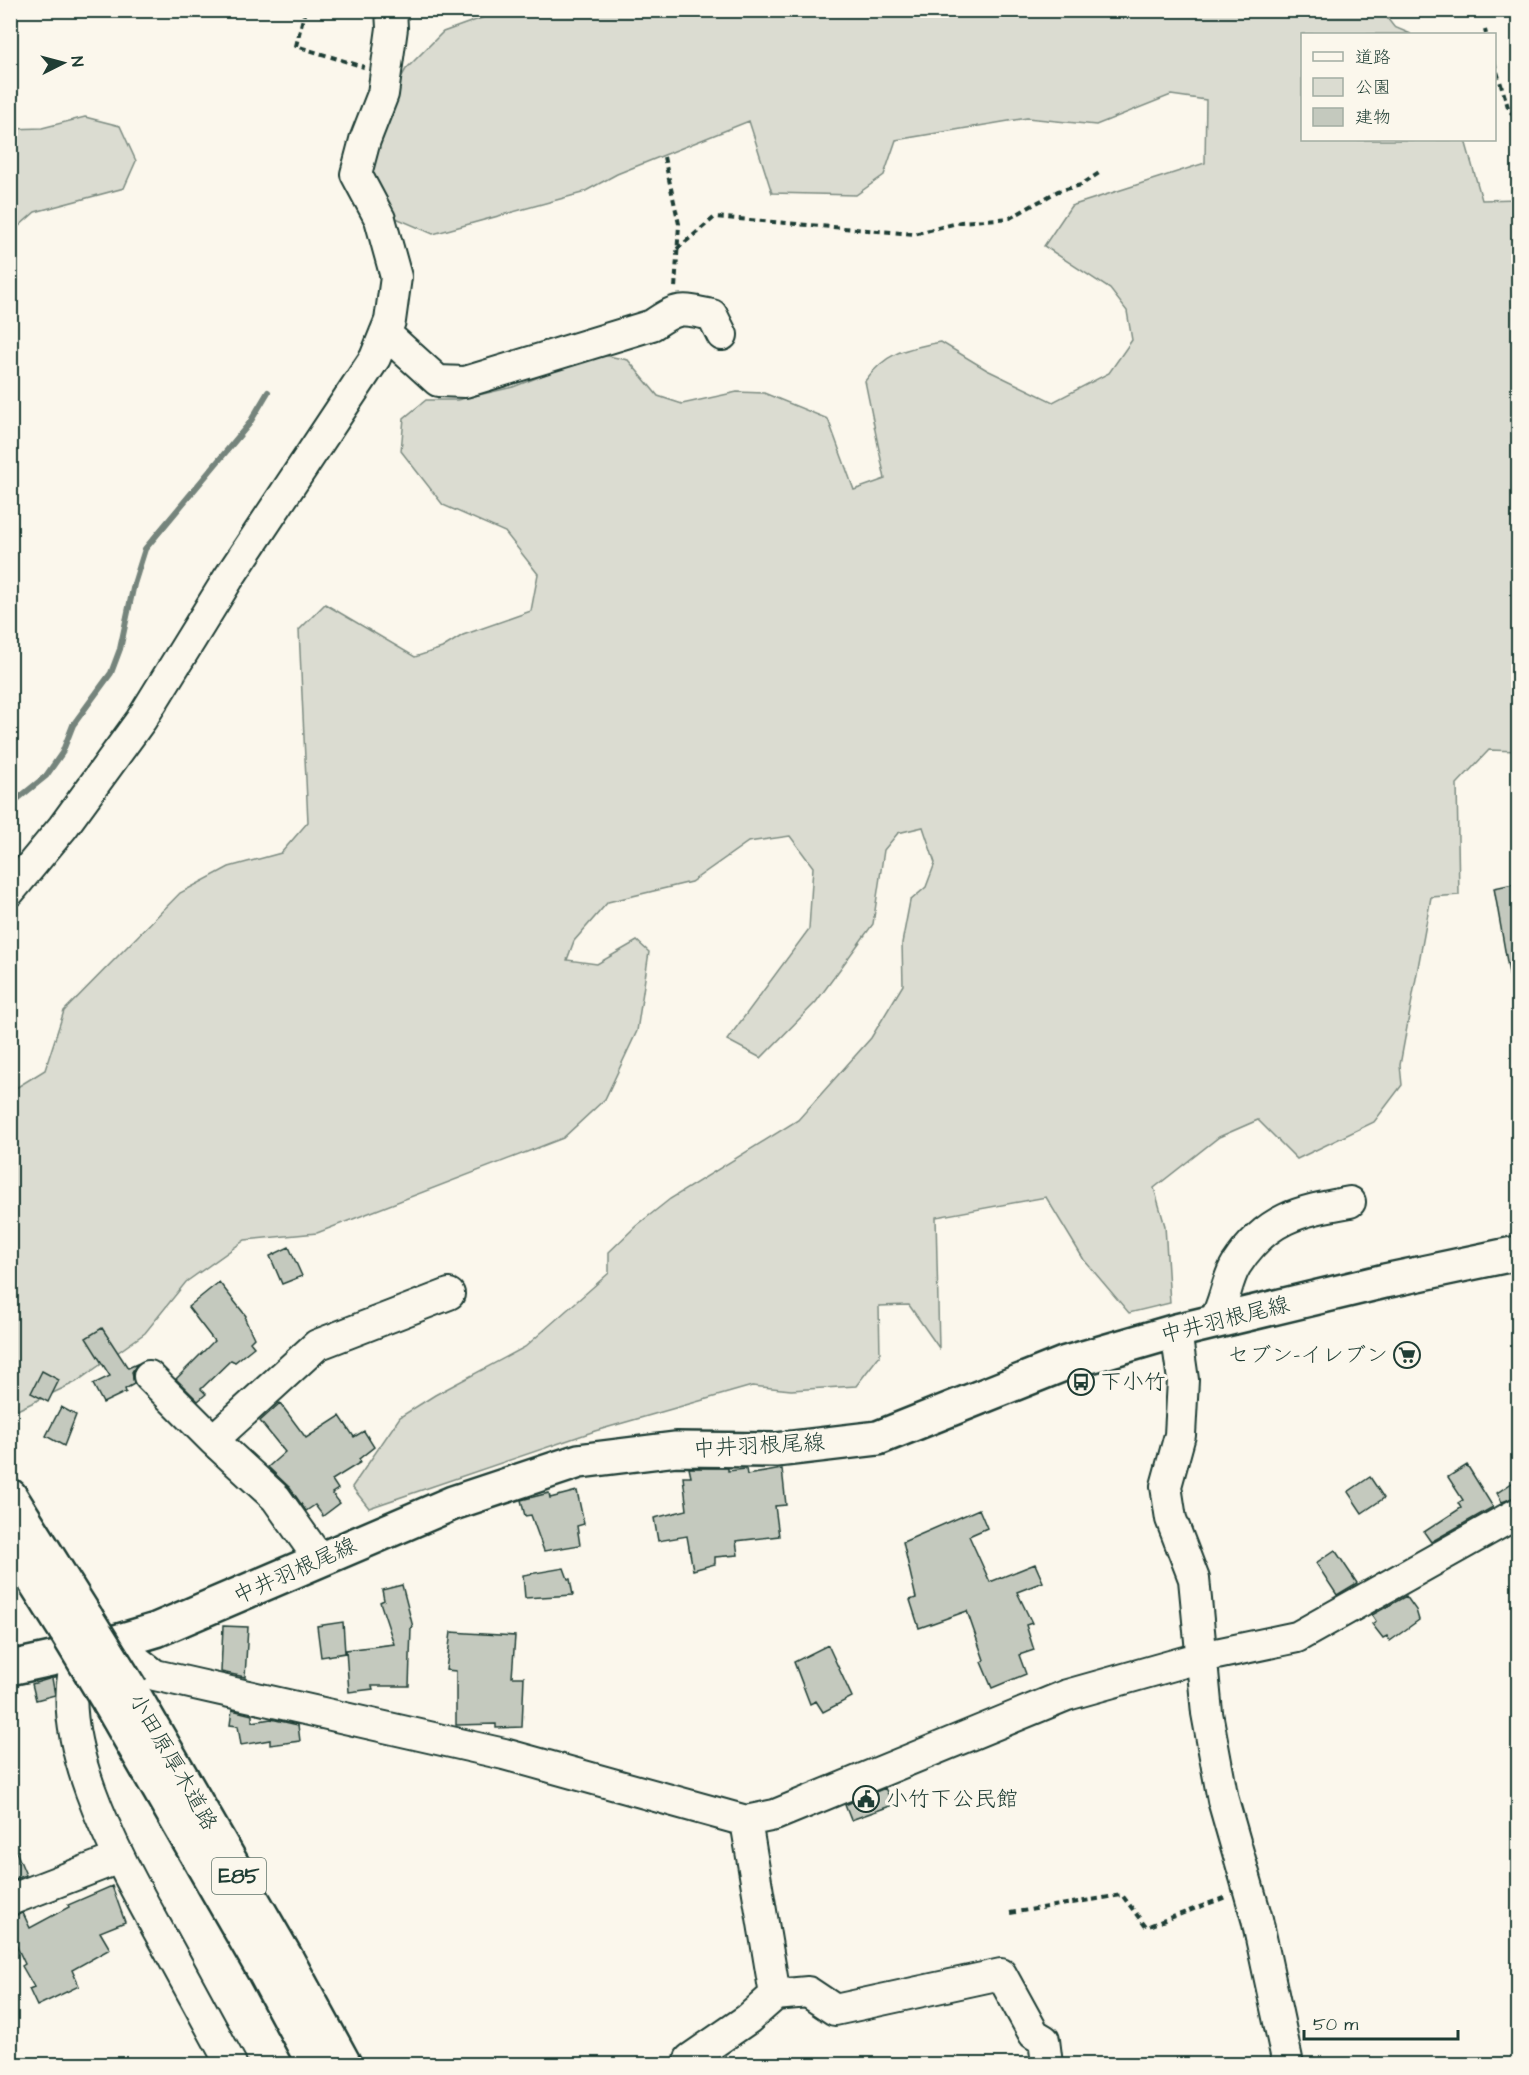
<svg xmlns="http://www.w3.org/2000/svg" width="1529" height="2075" font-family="'Architects Daughter','Klee One',sans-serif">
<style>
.green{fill:#dbdcd1;stroke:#7d8c82;stroke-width:1.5}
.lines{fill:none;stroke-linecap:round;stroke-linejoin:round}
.stream{stroke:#74847b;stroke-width:6}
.building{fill:#c4c9be;stroke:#1f3d34;stroke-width:1.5}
.minor-casing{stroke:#1f3d34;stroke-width:34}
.major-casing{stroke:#1f3d34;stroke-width:38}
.highway-casing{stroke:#1f3d34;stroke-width:38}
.path{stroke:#1f3d34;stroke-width:4;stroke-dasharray:6 4.5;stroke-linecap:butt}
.minor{stroke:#fbf7ec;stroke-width:30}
.major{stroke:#fbf7ec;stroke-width:33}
.highway{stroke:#fbf7ec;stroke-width:33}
.highway-bridge-casing{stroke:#1f3d34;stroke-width:38;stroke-linecap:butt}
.highway-bridge{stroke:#fbf7ec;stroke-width:33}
.labels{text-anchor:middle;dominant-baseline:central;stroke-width:6;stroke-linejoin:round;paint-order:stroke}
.shield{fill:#fbf7ec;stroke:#61756b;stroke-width:1.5}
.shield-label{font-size:21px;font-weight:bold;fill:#1f3d34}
.street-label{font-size:22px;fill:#1f3d34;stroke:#fbf7ec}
.poi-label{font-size:22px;fill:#1f3d34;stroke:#fbf7ec;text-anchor:start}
</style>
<rect width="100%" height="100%" fill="#fbf7ec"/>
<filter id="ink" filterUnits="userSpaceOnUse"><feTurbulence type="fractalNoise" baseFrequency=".0167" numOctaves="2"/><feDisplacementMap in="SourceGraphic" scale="12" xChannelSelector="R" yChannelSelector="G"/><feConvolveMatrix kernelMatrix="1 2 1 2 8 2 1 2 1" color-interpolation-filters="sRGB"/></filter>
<g filter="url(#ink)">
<path class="green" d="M504,10H1381L1394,27L1411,34H1302V140H1465L1482,200L1518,199V751L1489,750L1457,784L1459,895L1431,897L1400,1065L1402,1085L1374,1122L1297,1159L1258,1120L1219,1137L1154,1188L1165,1226L1170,1303L1129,1313L1084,1260L1046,1197L936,1217L939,1348L909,1305L879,1306L880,1355L856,1386L791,1390L752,1386L595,1431L369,1508L352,1487L400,1417L435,1395L525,1347L609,1273V1252L636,1226L670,1199L798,1120L871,1038L903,985L902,943L910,901L926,887L935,863L923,827L898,833L884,850L873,924L816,1002L761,1058L727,1040L809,929L813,867L790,836L748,842L691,882L608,902L574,941L567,960L597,964L637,941L649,952L637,1031L605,1099L563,1138L317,1233L245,1240L186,1282L145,1333L76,1382L11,1413V1091L45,1070L64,1011L180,893L229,867L281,853L308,822L299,630L325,604L415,657L442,648L463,635L531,611L538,574L505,532L443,505L401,451L404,418L426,400H457L513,387L598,354L628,360L658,396L682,404L737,392L764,393L828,419L854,490L885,479L865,381C887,351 906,349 941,342L987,370L1053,402L1109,373L1132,340L1127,311L1110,289L1044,246L1071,206L1205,163L1206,100L1171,95L1096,125L1027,118L896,140L884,175L856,195L772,193L749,121L617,174L582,193L433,234L375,209L365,140L406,69L443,32Z
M85,117L120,126L136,161L124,188L35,212L11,233V129L42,128Z"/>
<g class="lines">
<path class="stream" d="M10,805L46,776L62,753L73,725L111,673L120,649L134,584L145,549L249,424L268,392"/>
</g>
<path class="building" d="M1518,883V978L1510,979L1494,888Z
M289,1247L302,1276L282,1284L270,1256Z
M219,1282L246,1316L245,1319L254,1338L250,1342L254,1347L235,1362L231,1360L201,1389L206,1394L198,1401L176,1379L214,1341L188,1307Z
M102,1328L128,1368L137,1364L132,1372L134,1384L125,1389L126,1392L103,1403L93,1384L110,1376L86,1338Z
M42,1371L59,1380L48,1402L31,1393Z
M280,1403L306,1438L340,1416L354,1437L364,1431L374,1447L359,1459L361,1462L332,1480L338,1489L332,1493L340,1503L323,1516L315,1505L306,1511L290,1488L268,1467L285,1452L260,1421Z
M61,1407L76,1415L64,1446L46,1436Z
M1467,1465L1493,1507L1431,1542L1424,1532L1461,1508L1458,1503L1463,1500L1448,1477Z
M689,1468H728V1471L746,1469L747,1475L782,1469L786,1505L775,1506L779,1536L736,1541L738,1555L715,1557V1564L693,1570L687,1536L658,1541L654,1518L687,1510L683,1477H691Z
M1370,1477L1384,1498L1362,1513L1348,1492Z
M1518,1479V1496L1502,1502L1497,1493Z
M577,1491L584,1524L577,1526L580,1545L544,1551L531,1515L525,1516L521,1500L549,1493L550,1498Z
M979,1509L987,1528L969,1536L990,1582L1035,1564L1043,1582L1017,1592L1032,1623L1026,1625L1034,1650L1019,1655L1026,1674L992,1688L981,1662L984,1660L967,1611L919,1628L910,1600L916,1598L903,1542Z
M1335,1550L1357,1583L1337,1595L1316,1563Z
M564,1568L568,1579H570L573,1595L525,1598L523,1575Z
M402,1585L413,1627L411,1628L409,1686H372L373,1689L349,1692L346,1650L394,1644L380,1602L384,1600L382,1590Z
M1406,1596L1416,1610L1419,1620L1390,1641L1387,1636L1383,1638L1372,1624L1376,1621L1372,1615Z
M343,1622L345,1653L321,1657L317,1626Z
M223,1626L248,1627L245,1677L221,1672Z
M451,1632L515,1636L512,1677H524L522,1727L496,1728V1724L456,1725V1671L446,1670Z
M828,1645L852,1697L823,1712L816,1701L810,1704L794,1662Z
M52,1678L55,1695L36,1700L32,1684Z
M232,1710L252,1715V1722L271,1719L298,1725L300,1741L270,1745V1740L241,1745L238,1726L230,1725Z
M885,1788L893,1805L851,1820L845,1805Z
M10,1837L26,1875L10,1881Z
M112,1886L125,1922L100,1932L110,1949L72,1970L79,1986L37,2006L29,1989L34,1987L22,1966L25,1964L10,1932V1917L23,1913L30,1928L69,1907L68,1905Z"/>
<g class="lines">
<defs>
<path id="minor" d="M385,333L438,381L465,382L652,325C678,307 681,308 712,315L722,335
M10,891L63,827L141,720L228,579L375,358L390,321L396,277L380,219L356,174L365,140L383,94L392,28L391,10
M1214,1321C1225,1304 1226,1281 1236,1265C1266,1218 1299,1211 1350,1202
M1176,1331L1183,1380L1180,1435L1166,1486L1171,1519L1194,1579L1207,1713L1223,1800L1257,1919L1288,2064
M149,1376L213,1440L317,1345L449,1294
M213,1440L276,1498L320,1560
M114,1643L155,1675L504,1754L746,1821L775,1815L1067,1695L1202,1657L1297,1637L1518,1513
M79,1653C47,1736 123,1866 163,1939C186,1981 209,2023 231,2064
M10,1900L119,1858
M775,1995L808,1992L835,2010L1001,1974L1034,2034L1044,2040L1047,2064
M689,2064L690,2059L748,2019L775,1995L746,1821"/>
<path id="major" d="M10,1668L79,1653L156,1630L453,1503L579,1461L676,1449L776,1450L878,1438L1066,1363L1176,1331L1385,1281L1518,1253"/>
<path id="highway" d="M10,1496L87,1619
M10,1542L66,1631
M131,1690L285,1956L344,2064
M109,1702L264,1971L314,2064"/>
</defs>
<use href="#minor" class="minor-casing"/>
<use href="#major" class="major-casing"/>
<use href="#highway" class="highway-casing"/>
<path class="path" d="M305,10L296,46L364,67
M1485,30L1486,34
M1494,62L1509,110L1518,120
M664,157L679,224L675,289
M677,249L715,217L914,234L961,222L1010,218L1058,191L1081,185L1102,171
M1010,1913L1122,1895L1146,1927L1226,1897"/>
<use href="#minor" class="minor"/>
<use href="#major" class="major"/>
<use href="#highway" class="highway"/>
<defs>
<path id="highway-bridge" d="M87,1619L131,1690
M66,1631L109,1702"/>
</defs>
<use href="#highway-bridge" class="highway-bridge-casing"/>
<use href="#highway-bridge" class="highway-bridge"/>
</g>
</g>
<defs>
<symbol id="supermarket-ring" viewBox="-11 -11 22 22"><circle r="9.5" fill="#fbf7ec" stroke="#1f3d34" stroke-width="1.5"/><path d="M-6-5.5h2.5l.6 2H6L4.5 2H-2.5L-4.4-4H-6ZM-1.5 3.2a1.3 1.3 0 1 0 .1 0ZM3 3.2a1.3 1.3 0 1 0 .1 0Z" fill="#1f3d34"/></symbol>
<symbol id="bus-ring" viewBox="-11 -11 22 22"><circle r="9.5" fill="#fbf7ec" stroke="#1f3d34" stroke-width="1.5"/><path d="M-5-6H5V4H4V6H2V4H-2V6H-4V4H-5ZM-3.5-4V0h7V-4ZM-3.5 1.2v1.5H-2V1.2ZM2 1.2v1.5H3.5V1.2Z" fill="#1f3d34"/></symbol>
<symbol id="civic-ring" viewBox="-11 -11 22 22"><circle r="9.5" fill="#fbf7ec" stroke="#1f3d34" stroke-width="1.5"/><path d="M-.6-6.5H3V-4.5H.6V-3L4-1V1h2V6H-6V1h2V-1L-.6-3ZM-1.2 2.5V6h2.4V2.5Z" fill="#1f3d34"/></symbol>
</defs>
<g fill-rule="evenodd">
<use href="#supermarket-ring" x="1392" y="1340" width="30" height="30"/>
<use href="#bus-ring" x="1066" y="1367" width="30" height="30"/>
<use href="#civic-ring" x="851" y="1784" width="30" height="30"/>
</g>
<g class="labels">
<rect class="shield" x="212" y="1858" width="54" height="36" rx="4.5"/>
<g class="shield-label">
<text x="239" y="1876">E85</text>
</g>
<g class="street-label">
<text transform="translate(1225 1320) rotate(-14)">中井羽根尾線</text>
<text transform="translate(759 1446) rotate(-3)">中井羽根尾線</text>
<text transform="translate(295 1571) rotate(-24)">中井羽根尾線</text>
<text transform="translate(173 1762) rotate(60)">小田原厚木道路</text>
</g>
<g class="poi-label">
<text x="1388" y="1355" text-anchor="end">セブン-イレブン</text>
<text x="1100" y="1382">下小竹</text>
<text x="886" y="1799">小竹下公民館</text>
</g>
</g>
<rect width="1529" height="2075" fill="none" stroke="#fbf7ec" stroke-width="36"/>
<rect x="18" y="18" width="1493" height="2039" fill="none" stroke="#1f3d34" stroke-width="2" filter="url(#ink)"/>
<rect x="1301" y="33" width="195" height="108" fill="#fbf7ec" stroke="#a3ada2" stroke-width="1.5"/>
<rect x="1313" y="52" width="30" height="9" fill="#fbf7ec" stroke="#a3ada2" stroke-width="1.5"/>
<text x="1355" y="63" font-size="18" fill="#1f3d34">道路</text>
<rect x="1313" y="78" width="30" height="18" fill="#dbdcd1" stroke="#a3ada2" stroke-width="1.5"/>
<text x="1355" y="93" font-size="18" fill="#1f3d34">公園</text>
<rect x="1313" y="108" width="30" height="18" fill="#c4c9be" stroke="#a3ada2" stroke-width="1.5"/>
<text x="1355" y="123" font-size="18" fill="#1f3d34">建物</text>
<g transform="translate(63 63) rotate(84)" stroke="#fbf7ec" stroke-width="4.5" paint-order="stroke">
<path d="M0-4.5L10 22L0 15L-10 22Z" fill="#1f3d34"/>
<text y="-9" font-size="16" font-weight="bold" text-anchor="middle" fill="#1f3d34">N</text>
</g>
<path d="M1304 2030v9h154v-9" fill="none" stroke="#1f3d34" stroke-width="3"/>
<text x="1313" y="2030" font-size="18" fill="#1f3d34" stroke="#fbf7ec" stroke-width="4.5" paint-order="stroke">50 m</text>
</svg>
